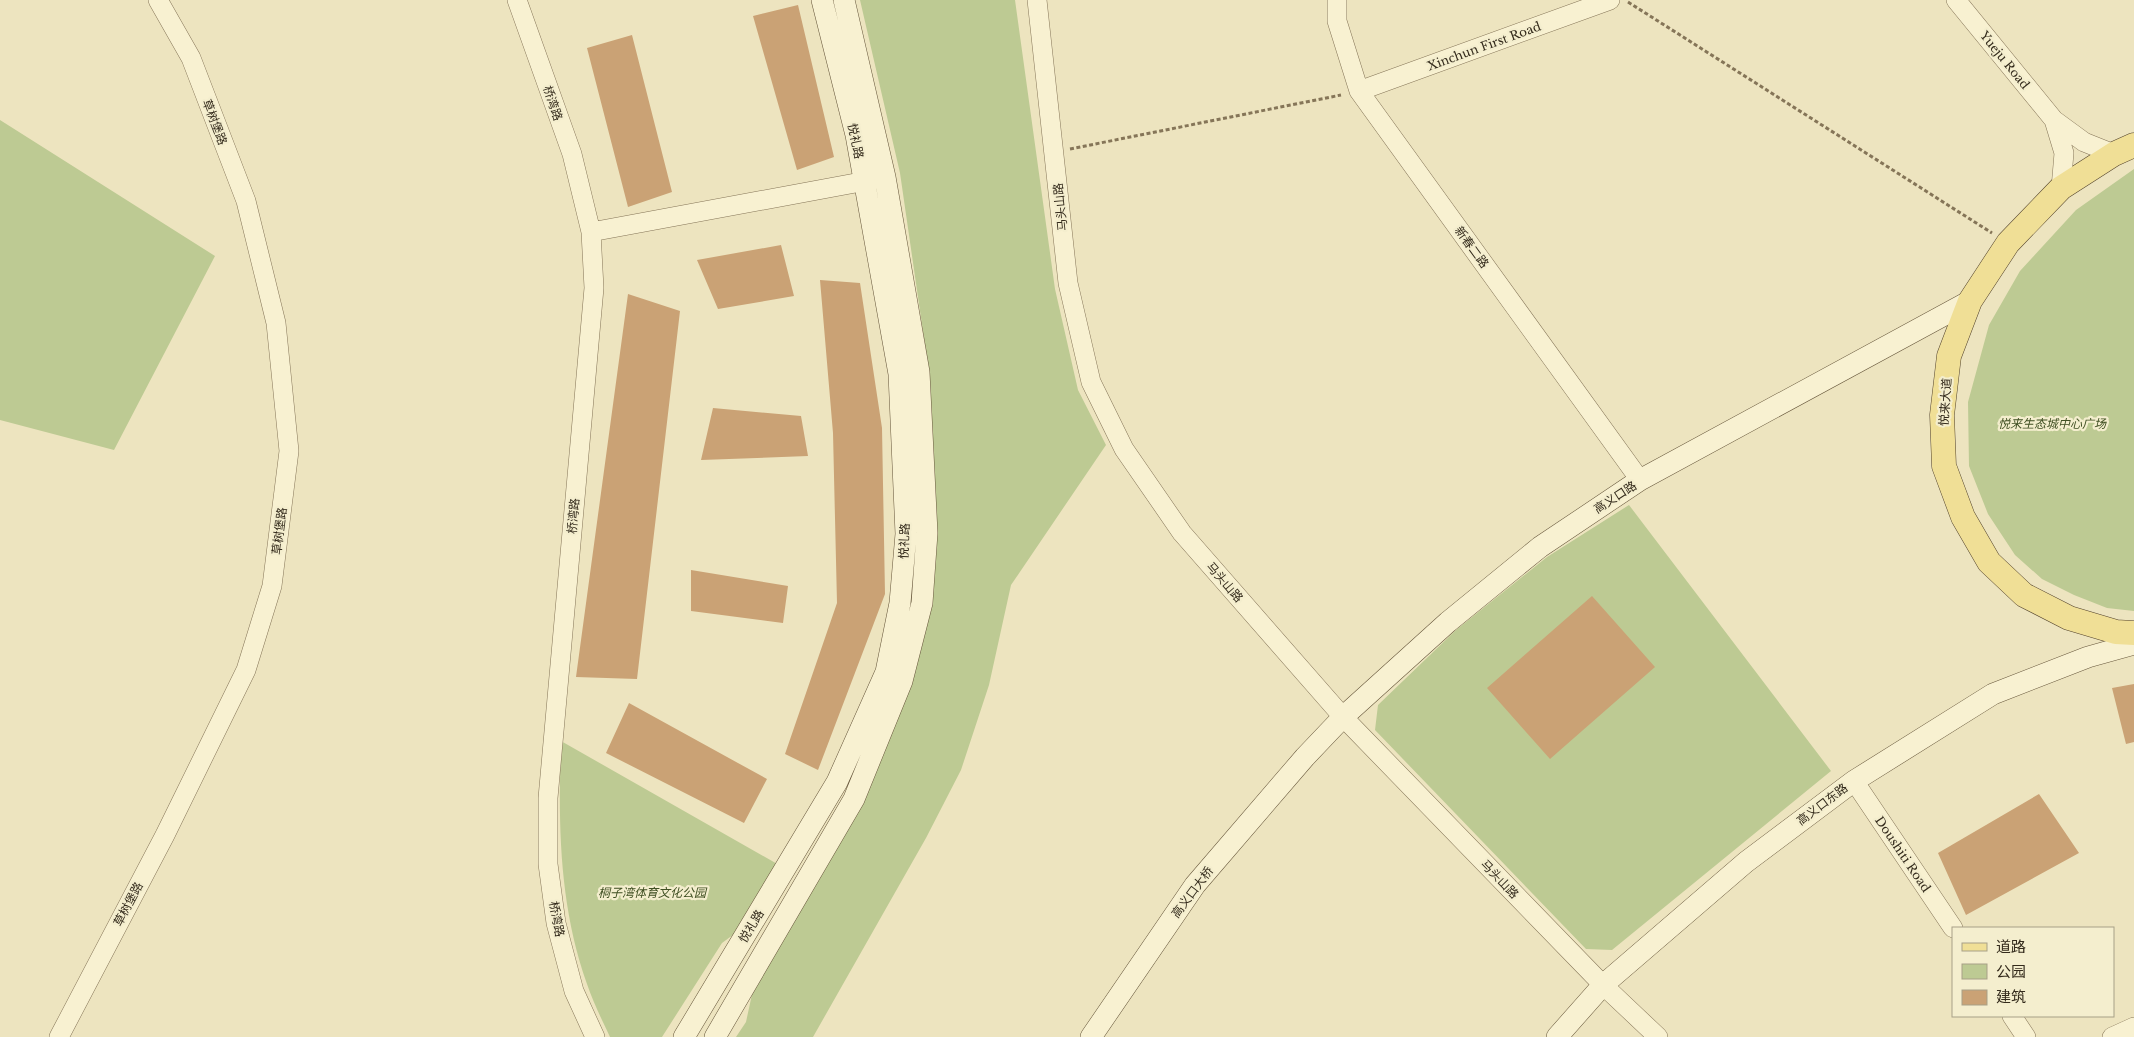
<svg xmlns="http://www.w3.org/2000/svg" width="2134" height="1037" font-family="'Libre Baskerville','Noto Sans SC',serif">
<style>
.green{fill:#bdca93}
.building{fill:#caa275}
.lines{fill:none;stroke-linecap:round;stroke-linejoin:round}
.tertiary-casing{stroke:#857558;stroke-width:20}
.secondary-casing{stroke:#66563b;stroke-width:22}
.primary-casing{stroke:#52422c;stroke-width:25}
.path{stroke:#857558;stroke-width:3;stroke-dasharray:4 2.5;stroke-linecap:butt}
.tertiary{stroke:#f8f1d1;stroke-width:19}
.secondary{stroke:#f8f1d1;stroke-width:21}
.primary{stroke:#f0df96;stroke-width:24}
.labels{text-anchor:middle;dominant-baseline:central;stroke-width:4.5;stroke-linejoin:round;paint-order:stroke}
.street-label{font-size:12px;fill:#342b1c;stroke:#f4eece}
.park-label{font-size:12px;font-style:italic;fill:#405023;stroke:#f4eece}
</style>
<rect width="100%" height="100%" fill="#ede4bf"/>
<path class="green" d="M860,0H1015L1055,289L1078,390L1106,445L1011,585L989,685L961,770L926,838L813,1037H736L746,1022L754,985L908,681L928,366L900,173Z
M0,120L215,256L114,450L0,420Z
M2134,169V611L2107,608L2074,595L2042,579L2015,555L1988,514L1969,466L1968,402L1989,325L2020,271L2076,210Z
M1629,505L1831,771L1612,950L1586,949L1375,730L1378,705L1456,630L1547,557Z
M561,741L779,865L741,929L722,943L662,1037H610C602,1020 593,1002 587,984C559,905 558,824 561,741Z"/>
<path class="building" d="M798,5L834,157L797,170L753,16Z
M632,35L672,192L628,207L587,48Z
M781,245L794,296L718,309L697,260Z
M820,280L860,283L882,428L885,594L818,770L785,754L837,603L833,433Z
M628,294L680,311L637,679L576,677Z
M713,408L801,416L808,456L701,460Z
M691,570L788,586L783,623L691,611Z
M1592,596L1655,667L1550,759L1487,688Z
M2134,684V742L2126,744L2112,688Z
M629,703L767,779L744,823L606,753Z
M2039,794L2079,853L1966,915L1938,853Z"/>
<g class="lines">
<defs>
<path id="tertiary" d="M517,0L572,154L591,232L594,288L548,798V864L556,923L574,991L595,1037
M1037,0L1068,283L1091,382L1124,449L1182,533L1343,717L1603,985L1658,1037
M1337,0V21L1359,91L1640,480
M1956,0L2054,120
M1359,91L1610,0
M2061,188L2064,153L2054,120L2084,142L2114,154
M591,232L877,179
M1854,781L1953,928
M2012,1016L2026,1037
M59,1037L165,835L246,670L272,586L289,451L276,323L246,201L191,58L158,0
M2112,1037L2134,1027"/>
<path id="secondary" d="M684,1037L837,782L886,672L900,603L906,534L899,374L856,135L822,0
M715,1037L854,799L902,681L922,603L927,533L919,372L885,177L844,0
M1091,1037L1195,885L1305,757L1343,717L1448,622L1540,547L1640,480L1970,301
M1557,1037L1603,985L1746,862L1854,781L1993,694L2088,657L2134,644"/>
<path id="primary" d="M2134,145L2114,154L2061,188L2008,243L1970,301L1949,356L1942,415L1944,466L1963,517L1989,562L2024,595L2069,618L2116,632L2134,633"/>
</defs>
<use href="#tertiary" class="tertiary-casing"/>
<use href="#secondary" class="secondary-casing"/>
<use href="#primary" class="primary-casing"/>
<path class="path" d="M1628,2L1992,233
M1070,149L1341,95"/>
<use href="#tertiary" class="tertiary"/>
<use href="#secondary" class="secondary"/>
<use href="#primary" class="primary"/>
</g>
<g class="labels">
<g class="street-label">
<text transform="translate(1484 46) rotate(-20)">Xinchun First Road</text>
<text transform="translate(2005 60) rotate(51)">Yueju Road</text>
<text transform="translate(553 103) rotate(71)">桥湾路</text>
<text transform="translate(215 122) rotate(69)">草树堡路</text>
<text transform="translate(856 141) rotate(78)">悦礼路</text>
<text transform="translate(1060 207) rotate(-96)">马头山路</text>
<text transform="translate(1472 247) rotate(54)">新春二路</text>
<text transform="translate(1945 402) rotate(-86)">悦来大道</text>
<text transform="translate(1615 497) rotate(-33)">高义口路</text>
<text transform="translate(573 516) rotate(-85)">桥湾路</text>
<text transform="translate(279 531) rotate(-83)">草树堡路</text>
<text transform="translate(904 541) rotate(-88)">悦礼路</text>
<text transform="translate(1225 582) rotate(49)">马头山路</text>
<text transform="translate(1822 804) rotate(-37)">高义口东路</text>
<text transform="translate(1903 854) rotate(56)">Doushiti Road</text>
<text transform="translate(1500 879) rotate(46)">马头山路</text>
<text transform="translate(1192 892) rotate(-53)">高义口大桥</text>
<text transform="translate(128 904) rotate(-62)">草树堡路</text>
<text transform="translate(557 919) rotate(79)">桥湾路</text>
<text transform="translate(751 926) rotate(-59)">悦礼路</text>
</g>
<g class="park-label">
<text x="2052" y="423">悦来生态城中心广场</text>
<text x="652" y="892">桐子湾体育文化公园</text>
</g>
</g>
<rect x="1952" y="927" width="162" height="90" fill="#f4eece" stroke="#a7a087"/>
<rect x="1962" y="943" width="25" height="8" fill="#f0df96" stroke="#a7a087"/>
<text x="1996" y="952" font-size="15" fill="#342b1c">道路</text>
<rect x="1962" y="964" width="25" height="15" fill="#bdca93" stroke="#a7a087"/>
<text x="1996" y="977" font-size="15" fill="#342b1c">公园</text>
<rect x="1962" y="990" width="25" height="15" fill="#caa275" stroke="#a7a087"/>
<text x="1996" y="1002" font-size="15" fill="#342b1c">建筑</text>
</svg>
